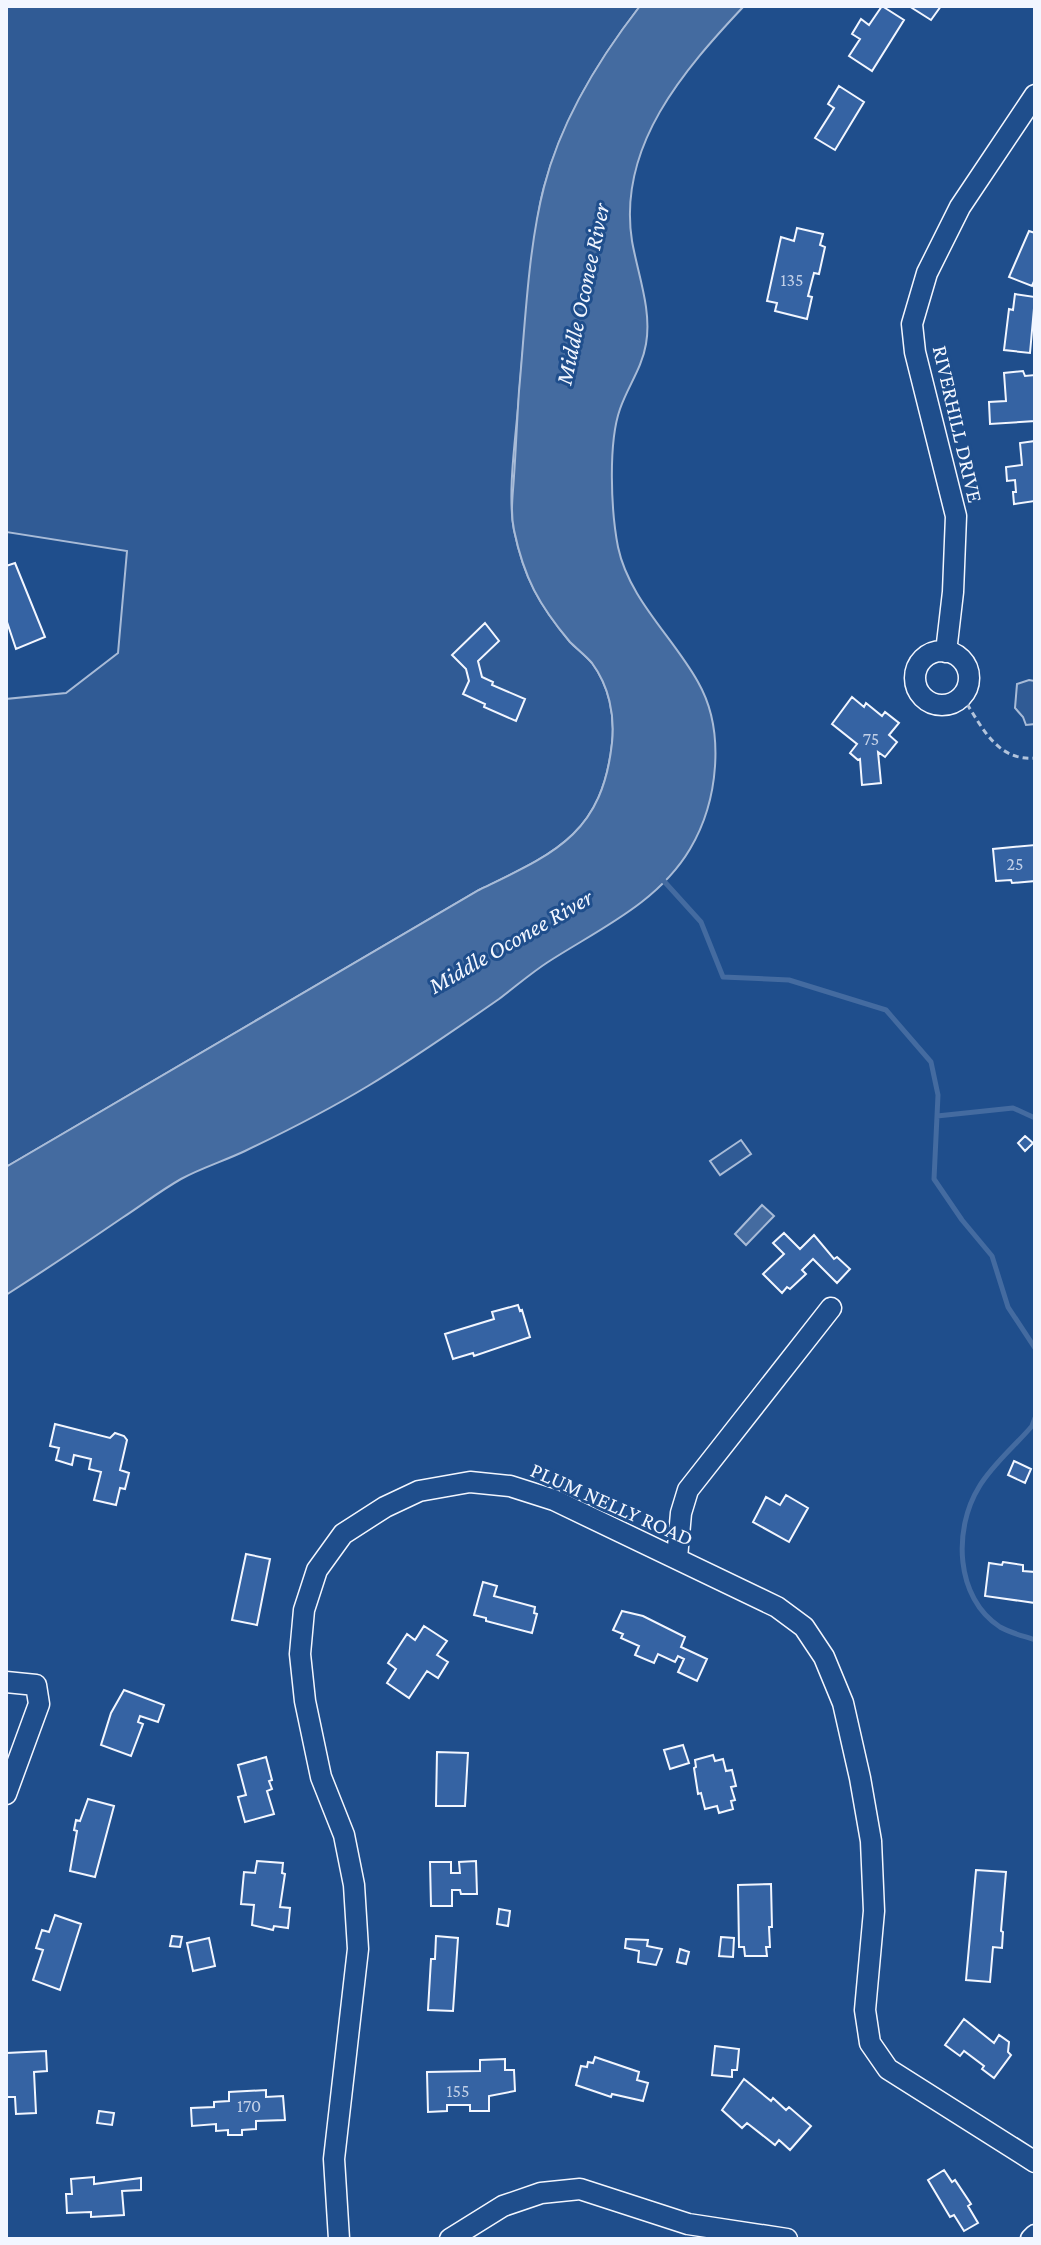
<svg xmlns="http://www.w3.org/2000/svg" width="1041" height="2245" font-family="'Crimson Pro',serif">
<style>
.green{fill:#305b95;stroke:#a8bbd7;stroke-width:2}
.water{fill:#446ba0;stroke:#a8bbd7;stroke-width:2}
.lines{fill:none;stroke-linecap:round;stroke-linejoin:round}
.stream{stroke:#446ba0;stroke-width:5}
.building{fill:#3563a3;stroke:#f2f6ff;stroke-width:2}
.minor-casing{stroke:#f2f6ff;stroke-width:23}
.path{stroke:#b3c4dc;stroke-width:3;stroke-dasharray:6 4;stroke-linecap:butt}
.minor{stroke:#1f4e8c;stroke-width:20}
.labels{text-anchor:middle;dominant-baseline:central;stroke-width:6;stroke-linejoin:round;paint-order:stroke}
.number-label{font-size:18px;fill:#c3d1e8}
.street-label{font-size:22px;fill:#f2f6ff;stroke:#1f4e8c}
.water-label{font-size:24px;font-style:italic;fill:#f2f6ff;stroke:#1f4e8c}
</style>
<rect width="100%" height="100%" fill="#1f4e8c"/>
<path class="green" d="M6,6H640C598,61 562,120 544,187C537,212 535,239 532,265C527,309 522,353 519,397C516,435 507,494 514,530C524,578 539,605 570,642C577,649 585,655 592,663C609,686 615,715 612,743C602,835 553,854 479,890L6,1167V699L66,693L118,653L127,551L6,532Z
M1029,680L1035,681V724L1026,725L1023,717L1015,708L1017,684Z
M741,1140L751,1154L720,1175L710,1161Z"/>
<path class="water" d="M640,6H744C684,70 617,146 632,241C638,275 652,310 646,344C642,368 628,386 620,409C608,443 611,511 618,547C629,599 673,637 698,682C726,731 718,802 690,849C658,903 599,929 548,962C531,973 515,987 499,999C456,1029 413,1059 368,1086C328,1110 287,1131 245,1151C224,1161 201,1168 181,1179C160,1191 142,1205 122,1218C84,1244 45,1270 6,1295V1167L479,890C553,854 602,835 612,743C615,715 609,686 592,663C585,655 577,649 570,642C539,605 524,578 514,530C510,512 513,494 514,476C516,448 517,419 519,391C525,327 528,248 544,187C561,120 598,60 640,6Z
M762,1205L774,1216L746,1245L735,1234Z"/>
<g class="lines">
<path class="stream" d="M662,879L701,922L723,977L789,980L886,1010L931,1062L938,1095L934,1179L962,1220L992,1256L1008,1307L1035,1348
M937,1116L1013,1108L1035,1118
M1035,1418L1032,1426C1015,1446 992,1465 979,1487C953,1529 955,1598 1000,1627C1010,1633 1024,1636 1035,1640"/>
</g>
<path class="building" d="M882,6L904,20L872,71L849,56L860,39L852,34L861,19L869,25Z
M909,6H941L931,20Z
M839,86L864,102L835,150L815,138L834,108L828,104Z
M797,228L823,234L820,245L825,247L819,274L814,273L808,296L812,297L807,319L775,311L777,303L767,301L781,237L794,241Z
M1029,231L1035,233V279L1032,286L1009,277Z
M1015,294L1035,297L1030,353L1004,350L1009,309L1013,310Z
M1023,371L1025,376L1035,375V421L990,424L989,402L1006,401L1004,373Z
M1035,441V501L1014,504L1013,492H1016L1015,480L1007,481L1006,467L1022,465L1020,443Z
M15,563L45,637L16,649L6,619V566Z
M485,623L499,641L478,661L482,677L493,682L492,685L525,699L516,721L484,707L485,704L463,694L469,681L466,669L452,655Z
M852,697L864,707L866,703L882,716L885,712L899,723L889,735L897,742L885,757L878,752L881,783L862,785L860,759L858,760L850,753L857,744L832,724Z
M1035,845V881L1012,883L1011,880L996,881L993,849Z
M1025,1136L1033,1143L1025,1151L1018,1143Z
M784,1233L800,1249L814,1235L834,1259L837,1257L850,1269L837,1283L813,1259L802,1270L806,1274L790,1289L787,1287L782,1293L763,1274L784,1254L773,1243Z
M518,1305L520,1311L522,1310L530,1337L474,1356L473,1353L453,1359L445,1334L494,1319L492,1312Z
M55,1424L110,1438L115,1433L124,1436L127,1440L120,1470L129,1473L125,1489L120,1488L116,1505L94,1500L101,1472L89,1469L91,1459L74,1455L72,1465L56,1460L59,1448L50,1446Z
M1014,1461L1031,1469L1025,1483L1008,1475Z
M786,1495L808,1508L789,1542L753,1522L766,1497L780,1505Z
M246,1554L270,1559L257,1625L232,1620Z
M1003,1562L1023,1565V1571L1035,1572V1603L985,1596L989,1563L1002,1565Z
M483,1582L497,1586L494,1596L535,1607L534,1613L537,1614L532,1633L486,1621V1618L474,1615Z
M622,1611L643,1616L685,1637L681,1647L707,1659L697,1681L678,1672L684,1659L678,1656L675,1662L658,1654L654,1663L635,1655L639,1646L621,1638L623,1634L613,1630Z
M424,1626L447,1641L437,1655L448,1662L438,1678L427,1671L409,1698L387,1683L396,1669L388,1663L407,1634L415,1640Z
M124,1690L164,1705L158,1722L140,1716L138,1722L143,1724L131,1756L101,1745L111,1713Z
M683,1745L689,1763L670,1769L664,1750Z
M437,1752L468,1753L465,1806H436Z
M713,1755L715,1761L723,1759L726,1771L732,1770L736,1786L731,1787L735,1800L731,1801L733,1809L719,1813L717,1806L705,1809L701,1793L698,1794L694,1768L696,1767L695,1760Z
M266,1757L272,1780L269,1781L272,1789L267,1791L274,1814L245,1822L238,1797L246,1795L238,1765Z
M88,1799L114,1806L95,1877L70,1871L77,1831L74,1830L76,1820L80,1821Z
M257,1861L283,1863L282,1873L285,1874L280,1907L290,1908L288,1928L274,1926L273,1930L252,1925L254,1905L241,1904L244,1872L255,1873Z
M476,1861L477,1894H461L460,1890H452V1906H431L430,1862H451V1873H460L459,1862Z
M976,1870L1006,1872L1001,1931L1003,1932L1002,1948L993,1947L990,1982L966,1980Z
M771,1884L772,1927H769L770,1947H766L767,1956H745L744,1947H739L738,1885Z
M499,1909L510,1911L508,1926L497,1924Z
M55,1915L81,1924L60,1990L33,1980L43,1950L36,1948L42,1930L49,1932Z
M172,1936L182,1937L180,1947L170,1946Z
M436,1936L458,1938L453,2011L428,2010L431,1959H435Z
M721,1937L734,1938L733,1957L719,1956Z
M209,1938L215,1966L193,1971L187,1943Z
M626,1939L648,1940L647,1946L662,1949L656,1965L638,1962L639,1951L625,1948Z
M680,1949L689,1952L686,1964L677,1962Z
M964,2019L994,2043L999,2035L1009,2042L1008,2052L1011,2055L994,2078L982,2069L984,2066L964,2051L960,2056L945,2045Z
M715,2046L739,2049L737,2070H732V2077L712,2075Z
M46,2051L47,2071L34,2072L36,2113L16,2114L15,2097H6L7,2053Z
M595,2057L639,2072L637,2080L648,2083L643,2101L612,2094L611,2097L576,2085L581,2066L587,2067L588,2062L593,2063Z
M505,2059V2070H514L515,2091L489,2096V2111H470V2105H447V2111L428,2112L427,2072L480,2071V2060Z
M744,2079L771,2101L773,2098L786,2110L789,2107L811,2126L790,2150L779,2140L775,2145L747,2123L742,2128L722,2110Z
M266,2090V2097L283,2096L285,2120L256,2121V2129L242,2130V2135H228V2130L216,2131V2124L192,2126L191,2108L214,2107V2102L229,2101V2092Z
M99,2111L114,2113L112,2125L97,2123Z
M944,2170L952,2182L955,2180L971,2204L968,2206L978,2223L964,2231L954,2215L950,2217L928,2180Z
M94,2177V2184L141,2178V2190L122,2191L124,2215L91,2217V2212L67,2213L66,2194H72L71,2179Z"/>
<g class="lines">
<defs>
<path id="minor" d="M915 678a27 27 0 1 1 54 0a27 27 0 1 1-54 0Z
M946,652L953,592L956,516L915,352L912,324L927,273L960,207L1035,95
M677,1558L681,1513L688,1490L831,1308
M6,1682L36,1685L39,1704L6,1794
M339,2239L334,2159L358,1949L354,1885L344,1835L321,1777L305,1701L300,1654L304,1610L317,1570L343,1534L385,1507L419,1491L470,1482L510,1486L554,1500L777,1607L804,1627L824,1657L843,1703L860,1778L871,1841L874,1911L865,2010L870,2043L888,2069L1035,2162
M450,2239L503,2206L541,2193L580,2189L688,2224L787,2239
M1031,2239L1035,2235"/>
</defs>
<use href="#minor" class="minor-casing"/>
<path class="path" d="M967,704C984,731 999,761 1035,758"/>
<use href="#minor" class="minor"/>
</g>
<g class="labels">
<g class="number-label">
<text x="792" y="280">135</text>
<text x="871" y="739">75</text>
<text x="1015" y="864">25</text>
<text x="458" y="2091">155</text>
<text x="249" y="2106">170</text>
</g>
<g class="street-label">
<text transform="translate(958 424) rotate(77)">RIVERHILL DRIVE</text>
<text transform="translate(612 1504) rotate(24)">PLUM NELLY ROAD</text>
</g>
<g class="water-label">
<text transform="translate(582 294) rotate(-78)">Middle Oconee River</text>
<text transform="translate(510 941) rotate(-30)">Middle Oconee River</text>
</g>
</g>
<rect width="1041" height="2245" fill="none" stroke="#f2f6ff" stroke-width="16"/>
</svg>
